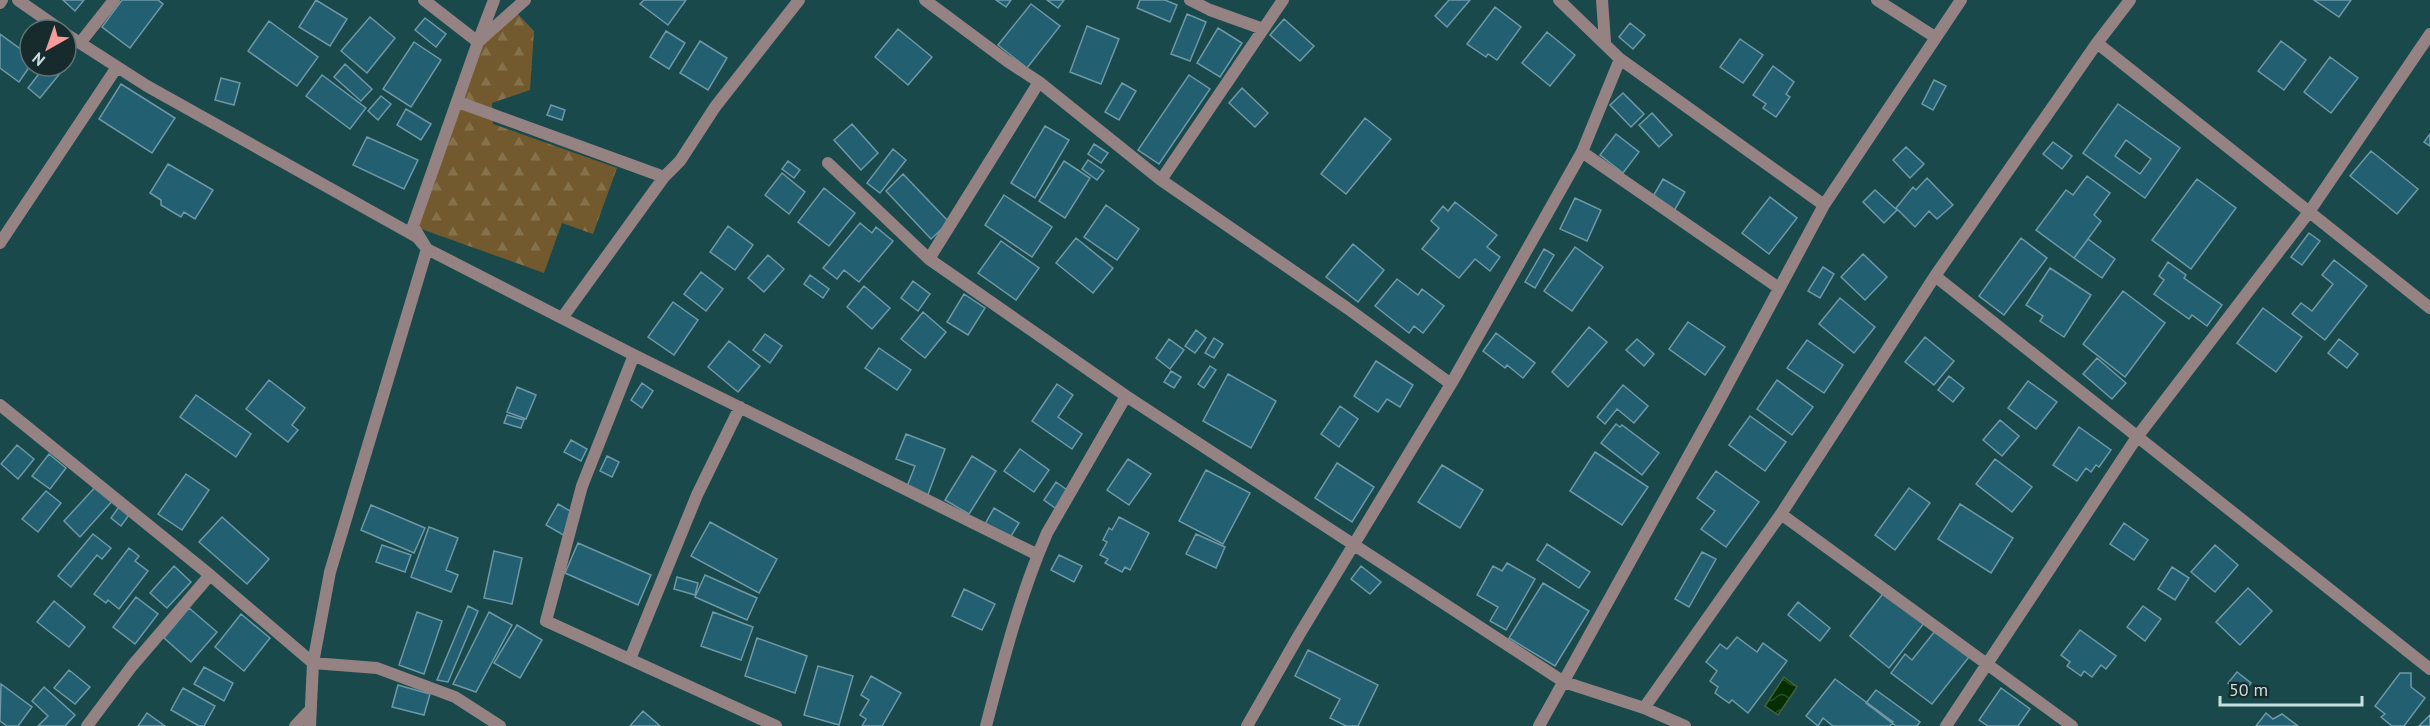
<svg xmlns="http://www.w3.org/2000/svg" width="2430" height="726" font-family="'PT Sans',sans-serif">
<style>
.forest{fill:url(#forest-firs)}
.water{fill:url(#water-waves);stroke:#406443;stroke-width:1.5}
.building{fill:#226071;stroke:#6e98a6;stroke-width:1.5;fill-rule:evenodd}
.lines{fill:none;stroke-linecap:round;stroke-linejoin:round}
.street{stroke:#958282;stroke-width:12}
</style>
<defs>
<pattern id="forest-firs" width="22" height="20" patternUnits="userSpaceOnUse" patternTransform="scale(1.5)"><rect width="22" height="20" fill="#735a2e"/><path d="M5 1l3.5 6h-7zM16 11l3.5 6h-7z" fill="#85714c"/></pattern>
<pattern id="water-waves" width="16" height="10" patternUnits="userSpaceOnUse" patternTransform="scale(1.5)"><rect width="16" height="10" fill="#052f00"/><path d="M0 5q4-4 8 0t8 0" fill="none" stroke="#284d25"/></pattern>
</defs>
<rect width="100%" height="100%" fill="#1a494b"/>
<path class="forest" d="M513,9L534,31L530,90L492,103L493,124L617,168L593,234L562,223L544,273L413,226L478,42Z"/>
<path class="water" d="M1784,677L1797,687L1778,715L1765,706Z"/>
<path class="building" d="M63,0H84L75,11Z
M122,0H158L163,4L130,48L102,27Z
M316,0L347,19L330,46L299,27Z
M644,0H686L668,25L640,4Z
M996,0H1011L1006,7Z
M1047,0H1064L1058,8Z
M1140,0H1165L1177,5L1170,22L1137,8Z
M1449,0H1470L1447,27L1435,16Z
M2314,0H2351L2339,17Z
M1031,4L1060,26L1027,68L998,45Z
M1495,7L1521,27L1497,60L1488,54L1486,57L1467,44Z
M1187,14L1206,22L1190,61L1171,54Z
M370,17L395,38L367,73L341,51Z
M425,18L446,34L436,47L415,30Z
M1284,19L1314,46L1300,61L1270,35Z
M269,21L318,57L297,86L248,51Z
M1630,23L1645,35L1633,49L1619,37Z
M1087,26L1119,39L1101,84L1070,72Z
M1218,28L1242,43L1220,77L1197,63Z
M898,29L932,57L908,85L875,57Z
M666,31L685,43L669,69L650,57Z
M1547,32L1575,55L1550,86L1522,63Z
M0,34L30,56V66L19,82L0,68Z
M1740,39L1763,55L1743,83L1720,67Z
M700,41L727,58L708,90L680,73Z
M2281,41L2306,60L2284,90L2258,71Z
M414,42L441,60L411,107L383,89Z
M2330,57L2358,78L2331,113L2304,92Z
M345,64L372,89L361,101L334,77Z
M45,66H66L40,98L28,88Z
M1773,66L1794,82L1786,94L1790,97L1776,117L1763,108L1766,104L1753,95Z
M322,75L366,108L350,129L306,96Z
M1189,75L1210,89L1159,164L1138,150Z
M221,78L240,83L234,105L215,100Z
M1934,80L1946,86L1933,110L1922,104Z
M1122,83L1136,91L1119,120L1105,112Z
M121,84L175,118L152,153L99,119Z
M1242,88L1268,113L1255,127L1229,103Z
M1623,93L1644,114L1631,127L1610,105Z
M381,96L391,104L378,120L368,111Z
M2118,104L2180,148L2145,198L2083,153ZM2126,140L2151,159L2140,174L2115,156Z
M551,105L565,110L562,120L547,115Z
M406,109L431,124L421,140L397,125Z
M1652,113L1672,135L1659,147L1639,125Z
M1365,118L1391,139L1346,194L1321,174Z
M852,124L878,153L861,170L834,140Z
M1045,126L1069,140L1035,198L1011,183Z
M1616,134L1639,152L1623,173L1600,155Z
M2430,134V146L2424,142Z
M367,137L418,160L404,189L353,165Z
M2053,142L2072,156L2062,169L2043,154Z
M1094,144L1108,153L1101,163L1088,154Z
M1906,147L1924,164L1910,178L1893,160Z
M893,149L906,160L880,193L867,183Z
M2371,151L2418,189L2397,214L2350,176Z
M1088,160L1104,171L1097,180L1082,169Z
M788,161L800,170L794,178L782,169Z
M1064,161L1090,178L1065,218L1039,201Z
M168,164L213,190L195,219L184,212L181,217L161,205V200L150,193Z
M782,173L805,192L789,214L765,195Z
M903,174L949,222L931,239L886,191Z
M2087,176L2110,193L2094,215L2101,221L2074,258L2036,230L2066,190L2073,195Z
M1927,178L1953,205L1937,219L1929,211L1915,227L1896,208L1913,187L1916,190Z
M1663,179L1685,192L1674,211L1652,198Z
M2197,179L2236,208L2191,269L2152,240Z
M824,188L855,213L829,246L798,222Z
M1875,190L1897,210L1884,223L1863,202Z
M1004,195L1052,227L1032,257L985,225Z
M1770,197L1797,218L1769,254L1742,233Z
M1575,198L1601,210L1587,241L1560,229Z
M1455,202L1497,235L1487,247L1500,257L1490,271L1475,259L1459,278L1422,249L1439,228L1431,221L1443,206L1448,211Z
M1106,205L1139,229L1117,260L1084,237Z
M860,223L872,233L876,227L893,241L859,282L844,270L837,279L823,268Z
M728,226L753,245L735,270L710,252Z
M2309,233L2320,241L2302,265L2291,257Z
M1076,238L1113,268L1093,293L1056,263Z
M2021,238L2047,258L2004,315L1979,296Z
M2088,239L2115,259L2102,278L2074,258Z
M1001,241L1039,268L1016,300L978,273Z
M1353,244L1384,270L1358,302L1326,277Z
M1575,247L1603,267L1572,311L1544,291Z
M1544,249L1554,255L1535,288L1525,282Z
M1863,254L1887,277L1865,300L1841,277Z
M768,255L784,269L764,292L748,278Z
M2334,260L2367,286L2325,340L2292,314L2301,303L2312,311L2333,284L2322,275Z
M2168,262L2186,275L2184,278L2222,305L2207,326L2192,315L2189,319L2154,294L2164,280L2159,276Z
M1823,267L1834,274L1820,298L1808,291Z
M2050,268L2091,295L2064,337L2040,321L2043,316L2026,305Z
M701,272L723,289L706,311L684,294Z
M810,275L829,289L823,298L804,284Z
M1397,279L1418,295L1422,289L1444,306L1423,333L1414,326L1409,333L1375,306Z
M913,281L930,294L918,311L901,298Z
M864,286L890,308L872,329L847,307Z
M2123,291L2165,323L2125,377L2083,344Z
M964,294L985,308L968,335L947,322Z
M1840,298L1875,327L1854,353L1819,324Z
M673,302L698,320L674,355L648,337Z
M2263,308L2302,337L2276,372L2237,343Z
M923,312L946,332L925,358L901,339Z
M1688,322L1725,347L1705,375L1669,349Z
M1589,327L1607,342L1568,387L1552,372Z
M1196,330L1206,338L1195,353L1185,346Z
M1496,333L1535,363L1523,378L1507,365L1505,368L1483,351Z
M765,334L782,346L770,363L753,350Z
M1925,337L1954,361L1934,385L1905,362Z
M1214,338L1223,344L1214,358L1205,353Z
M1169,339L1184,350L1170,369L1156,358Z
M1637,339L1654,354L1644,366L1626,350Z
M2339,339L2358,354L2347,368L2328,353Z
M1807,340L1843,365L1824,393L1787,368Z
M729,341L760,366L738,392L708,367Z
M879,348L911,370L897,390L865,368Z
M2097,358L2126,383L2112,399L2083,374Z
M1376,361L1413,385L1400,407L1387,399L1378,412L1354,396Z
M1210,366L1216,370L1204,388L1198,384Z
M1171,371L1181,377L1174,388L1164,382Z
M1228,374L1276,401L1251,448L1203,421Z
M1949,376L1964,388L1953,402L1938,390Z
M269,380L305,408L292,425L298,430L288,442L246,409Z
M1777,380L1813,407L1792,435L1757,409Z
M2028,381L2057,402L2036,429L2008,408Z
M642,383L653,391L642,408L631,400Z
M1057,384L1073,395L1058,417L1082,434L1072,449L1032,421Z
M1623,385L1648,406L1634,423L1617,409L1605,424L1597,417Z
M517,387L536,395L526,419L507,412Z
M196,395L251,434L236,457L180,417Z
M1340,406L1358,419L1339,447L1321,434Z
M507,415L524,420L521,428L504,423Z
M1750,416L1786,442L1765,471L1729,445Z
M2000,420L2019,436L2002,456L1983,440Z
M1616,424L1620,427L1622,425L1659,453L1642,475L1601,443Z
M2079,427L2111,450L2099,467L2096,465L2091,472L2086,468L2077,481L2053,465Z
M906,434L945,449L927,497L906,489L915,466L896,459Z
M571,440L587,449L581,461L564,452Z
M17,445L34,459L18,479L1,464Z
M1020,449L1049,470L1034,492L1004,471Z
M1595,452L1648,487L1622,525L1570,491Z
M49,454L66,468L50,489L32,476Z
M607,456L619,462L612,477L600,471Z
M972,456L996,471L969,514L945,500Z
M1128,459L1151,474L1129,505L1107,490Z
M1995,459L2032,487L2012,512L1976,484Z
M1337,463L1374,487L1352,522L1315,498Z
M1442,465L1483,490L1460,528L1418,502Z
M1206,470L1250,493L1223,544L1179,521Z
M1716,471L1759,502L1726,547L1701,529L1715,511L1697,498Z
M186,474L209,490L182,530L158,514Z
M1056,482L1074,495L1062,513L1044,500Z
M99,483L115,498L80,537L64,521Z
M1909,488L1930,503L1895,550L1875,535Z
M46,491L61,503L38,532L22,519Z
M121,504L132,511L121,526L111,518Z
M558,504L577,515L565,536L546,525Z
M1960,504L2013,538L1991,573L1938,539Z
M371,505L425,528L414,553L361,530Z
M994,508L1019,523L1010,538L985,524Z
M222,517L269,559L247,584L199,542Z
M1119,517L1149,533L1130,570L1125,567L1122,572L1105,563L1108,559L1100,555L1107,542L1103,540L1109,528L1112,530Z
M710,522L777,559L759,593L691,556Z
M2124,523L2148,540L2134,560L2110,544Z
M429,527L458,538L446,570L458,575L451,592L411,577Z
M93,534L111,548L102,559L97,555L71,587L58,576Z
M1196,534L1225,547L1216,568L1186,554Z
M578,543L651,575L638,605L565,573Z
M1547,544L1590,572L1579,588L1537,560Z
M382,545L411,555L405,572L376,562Z
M2215,545L2238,565L2215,592L2191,572Z
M129,548L139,556L135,561L148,571L119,609L108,600L106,603L94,594Z
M494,551L522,558L512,604L484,598Z
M1702,552L1716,559L1689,607L1675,599Z
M1059,555L1082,566L1074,582L1051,570Z
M1507,563L1535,579L1506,630L1490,621L1498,607L1477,595L1493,566L1502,571Z
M174,566L191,582L167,608L150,593Z
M1361,566L1381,582L1370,594L1351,579Z
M2172,567L2189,578L2175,600L2158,589Z
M705,575L757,598L747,620L695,597Z
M677,577L698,583L695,595L674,589Z
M1543,583L1589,611L1555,666L1509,638Z
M2248,588L2272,611L2240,645L2216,622Z
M964,589L995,604L982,630L952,616Z
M1885,591L1925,622L1889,668L1850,636Z
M136,597L158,614L135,644L113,627Z
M54,601L85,627L69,647L37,622Z
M1798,602L1830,628L1820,641L1788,615Z
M468,606L478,611L448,682L437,680Z
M2143,606L2161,619L2145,641L2127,627Z
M189,608L217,632L191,662L164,638Z
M417,612L442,621L424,674L399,665Z
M489,612L512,625L476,692L453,684Z
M713,612L753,627L741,660L701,646Z
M241,614L270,638L244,671L215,647Z
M517,625L542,640L520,678L494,663Z
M2080,630L2116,656L2106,669L2101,665L2092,677L2084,671L2081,676L2067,666L2070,662L2061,655Z
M1935,631L1969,657L1932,704L1891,673L1905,654L1912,660Z
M1737,637L1757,652L1763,643L1787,661L1748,713L1732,700L1729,703L1715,693L1718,687L1710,681L1717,671L1706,662L1720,644L1727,649Z
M757,638L807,656L795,693L745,676Z
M1308,650L1378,685L1358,726H1346L1330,718L1340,699L1295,676Z
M818,666L853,676L839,725L804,715Z
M204,667L233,683L224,701L194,684Z
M69,670L90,687L75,704L54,688Z
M2237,672L2251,683L2243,694L2228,683Z
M2400,673H2411V687L2425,698L2404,726H2392L2381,717L2385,714L2375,706Z
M871,676L901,693L882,726H862L866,719L860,715L869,700L861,695Z
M1835,679L1893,722L1890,726H1833L1823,718L1818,726L1806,716Z
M1,684L32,707L18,726H7L0,721Z
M398,685L430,694L424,715L392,707Z
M44,687L75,715L65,726H38L48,716L32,701Z
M183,688L215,706L204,726H199L171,710Z
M2001,688L2030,709L2018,726H1988L1979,720Z
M1876,690L1920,722L1917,726H1896L1866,703Z
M643,711L660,726H630Z
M147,713L165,726H138Z
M2266,713L2273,719L2282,714L2298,726H2256Z
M2430,715V726H2419Z"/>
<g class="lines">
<path class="street" d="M18,0L61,30
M424,0L478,42L494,0
M925,0L1007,61L1039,82L1161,180L1347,308L1451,384
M1190,0L1210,10L1263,29
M1602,0L1605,42
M1877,0L1935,37
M0,3L2,0
M66,34L147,86L417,237L427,249L634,355L1038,555
M80,43L114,0
M2097,43L2430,308
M1620,59L1824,205
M458,102L664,177L680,161L715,107L799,0
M1582,152L1779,288
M828,163L929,259L1126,396L1564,682L1644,708L1685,726
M1161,180L1283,0
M0,243L117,67
M929,259L1039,82
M1935,276L2430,669
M562,318L664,177
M634,355L582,486L546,621L776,726
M0,405L210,575L313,663L377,668L455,697L500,726
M1781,514L2072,726
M630,659L697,495L740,407
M1644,708L1781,514L1935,276L2097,43L2130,0
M87,726L132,666L210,575
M295,726L310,710
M310,726L313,663L330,572L427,249L413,226L478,42L525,0
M986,726C1003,661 1020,595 1047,533L1126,396
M1247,726L1299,635L1451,384L1582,152L1620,59L1559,0
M1539,726L1714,410L1824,205L1961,0
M1946,726L2137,437L2309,212L2430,34"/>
</g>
<g transform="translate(48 48) rotate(220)"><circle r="28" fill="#182b2c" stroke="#5e7374" stroke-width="1.5"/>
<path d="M0-4.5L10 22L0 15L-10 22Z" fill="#f59b9b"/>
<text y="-9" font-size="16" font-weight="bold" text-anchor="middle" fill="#c8dfe0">N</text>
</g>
<path d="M2220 696v9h142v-9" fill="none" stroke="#c8dfe0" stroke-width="3"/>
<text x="2229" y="696" font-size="18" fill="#c8dfe0" stroke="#182b2c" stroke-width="4.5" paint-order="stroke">50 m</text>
</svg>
